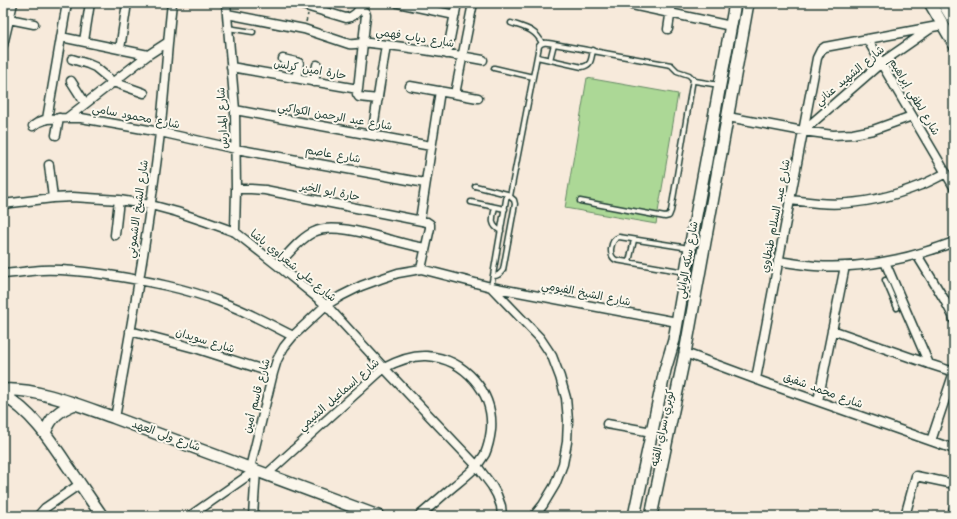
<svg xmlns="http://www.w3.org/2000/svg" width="957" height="519" font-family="Kalam,'Playpen Sans Arabic',sans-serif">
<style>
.green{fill:#acd896;stroke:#668a65}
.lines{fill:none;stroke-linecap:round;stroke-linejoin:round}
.lane-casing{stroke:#1f3d34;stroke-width:7}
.street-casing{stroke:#1f3d34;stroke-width:11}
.secondary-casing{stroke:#1f3d34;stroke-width:14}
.path{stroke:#1f3d34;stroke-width:1.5;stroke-dasharray:3 3;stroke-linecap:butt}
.lane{stroke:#fbf7ec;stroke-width:4}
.street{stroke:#fbf7ec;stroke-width:8}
.secondary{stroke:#fbf7ec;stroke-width:11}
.labels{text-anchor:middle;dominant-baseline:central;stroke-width:4;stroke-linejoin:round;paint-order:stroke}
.street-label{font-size:11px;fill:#1f3d34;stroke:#fbf7ec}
</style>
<rect width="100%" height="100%" fill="#f7eadb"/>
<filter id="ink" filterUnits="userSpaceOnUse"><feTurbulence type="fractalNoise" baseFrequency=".025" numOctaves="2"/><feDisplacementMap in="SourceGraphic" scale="8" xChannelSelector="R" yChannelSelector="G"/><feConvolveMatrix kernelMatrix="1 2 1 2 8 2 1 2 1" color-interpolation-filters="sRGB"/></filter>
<g filter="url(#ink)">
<path class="green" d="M587,78L678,94L656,224L565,208Z"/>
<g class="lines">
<defs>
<path id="lane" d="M511,23C525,28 535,29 542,43
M228,28L253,32
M537,57L582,67C592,65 591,59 593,50
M550,60L554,44
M494,68L533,77
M475,186L507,194L514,200L515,204L503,270C500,274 498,276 493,276
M510,196L539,46C543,41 548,43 554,44L671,65L677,71L689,75L695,81L719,85
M580,201L665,217L669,216L671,211L693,79
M471,202L505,209
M495,207C493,217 489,225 501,231
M629,262L634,240
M685,272L616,260C608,256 610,240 619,237L689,248
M885,280L897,308
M491,287L507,194"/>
<path id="street" d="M226,3L235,110L236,189L235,232
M296,3L346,18C355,17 359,11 362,3
M398,3L455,15
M632,5L731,26
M227,14L304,29L349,44C356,45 363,42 370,43C408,47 446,53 483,60
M9,19L34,24
M668,29L672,3
M61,37L148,55
M867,39L954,187
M84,41L90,3
M3,45L13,3
M120,49L127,3
M447,54L457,3
M72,59L88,64L95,67L113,82L144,93
M283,59L296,62L299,63L296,78
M231,67L358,89L357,94L359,97L378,99
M71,81L85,103
M314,82L317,65
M410,86L478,98
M358,89L366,15L365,12L359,9
M455,94L473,3
M235,110L431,146
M728,117L803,131L833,135L853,134L873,130L912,116
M67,118L148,55L168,42
M47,119L67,3
M33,126L39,122L47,119L67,118H81L160,132L236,149L425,183
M803,131L881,63L930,29
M56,135L59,118
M372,135L386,45
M49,165L53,198
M236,189H251L265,190L427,222L430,224V228L421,269
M790,200C799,201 809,202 818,203C853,206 889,198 921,185C929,182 938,177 946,173
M3,204L53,198L73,197L119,200L151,205L177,212L207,222L235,232L277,265L326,305L384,368L477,466L492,486L497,495L501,506L502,516
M420,220L440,91
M115,235L119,200
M917,255L944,299L953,316L954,320
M778,261C791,263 803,265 815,266C862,269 910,259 954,242
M885,262L929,364
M277,265C288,255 300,238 314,232C333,222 375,236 395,241C405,244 415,246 425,248
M3,274C16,273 29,271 42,270C65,269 87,272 109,275C147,281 185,288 221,302C246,311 269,324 293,336
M491,287L677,322
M832,330L929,364L954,372
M130,331L198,349L273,373
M685,353L766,383L954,449
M756,379L817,58L821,50L825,47L943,25
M818,401L845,266
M115,418C132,323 149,228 160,133C165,90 167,46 172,3
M607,424L652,432
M931,441L954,372
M250,468L273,373L277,360L284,347L293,336L326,305L341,296L361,286L380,279L398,273L421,269L491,287L540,338L552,356L560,377L566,398L568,420L567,442L563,464L555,485L543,505L534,516
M267,474L384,368C397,361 411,355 427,356C465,359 494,392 491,430C490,438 488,447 485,454C477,468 466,476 454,486C442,496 431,506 419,516
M38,516L45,508L80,484
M190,516L256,470
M253,516L256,470
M907,516H905L916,476L954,484
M952,516L954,508"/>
<path id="secondary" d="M930,3L954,44
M943,3L954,21
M3,390C36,387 83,407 115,418L378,516
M3,395C32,412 49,438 67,465C79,482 90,499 102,516
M45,433C51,417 59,410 75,404
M634,516L665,370L674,340L690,248L735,3
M651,516L685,353L748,3"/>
</defs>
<use href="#lane" class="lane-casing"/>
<use href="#street" class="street-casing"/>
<use href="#secondary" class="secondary-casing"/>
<path class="path" d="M306,22L308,14"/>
<use href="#lane" class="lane"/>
<use href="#street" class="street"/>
<use href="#secondary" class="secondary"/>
</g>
</g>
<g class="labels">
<g class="street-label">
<text transform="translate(415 38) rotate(9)">شارع دياب فهمي</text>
<text transform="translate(310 70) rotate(10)">حارة امين كرلس</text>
<text transform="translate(850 76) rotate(-40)">شارع الشهيد عناني</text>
<text transform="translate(914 97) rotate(59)">شارع لطفي إبراهيم</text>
<text transform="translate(136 117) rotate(11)">شارع محمود سامي</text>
<text transform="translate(335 117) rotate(10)">شارع عبد الرحمن الكواكبي</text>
<text transform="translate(223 118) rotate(-93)">شارع المدارس</text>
<text transform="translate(333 155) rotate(10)">شارع عاصم</text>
<text transform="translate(330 192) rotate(11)">حارة ابو الخير</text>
<text transform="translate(138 209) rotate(-82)">شارع الشيخ الاشموني</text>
<text transform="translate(776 216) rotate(-79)">شارع عبد السلام طنطاوي</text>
<text transform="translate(688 260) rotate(-80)">شارع سكه الوايلي</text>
<text transform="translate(293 266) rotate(39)">شارع علي شعراوي باشا</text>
<text transform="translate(586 294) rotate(11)">شارع الشيخ الفيومي</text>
<text transform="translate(205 341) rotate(17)">شارع سويدان</text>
<text transform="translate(823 391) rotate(20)">شارع محمد شفيق</text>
<text transform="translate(339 395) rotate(-41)">شارع اسماعيل الشيمي</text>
<text transform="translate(257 396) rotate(-75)">شارع قاسم أمين</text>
<text transform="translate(663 428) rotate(-78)">كوبري سراي القبه</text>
<text transform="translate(166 436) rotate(20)">شارع ولى العهد</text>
</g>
</g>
<rect width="957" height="519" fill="none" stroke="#fbf7ec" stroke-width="16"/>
<rect x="8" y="8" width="941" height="503" fill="none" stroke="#1f3d34" stroke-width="1.5" filter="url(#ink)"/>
</svg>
